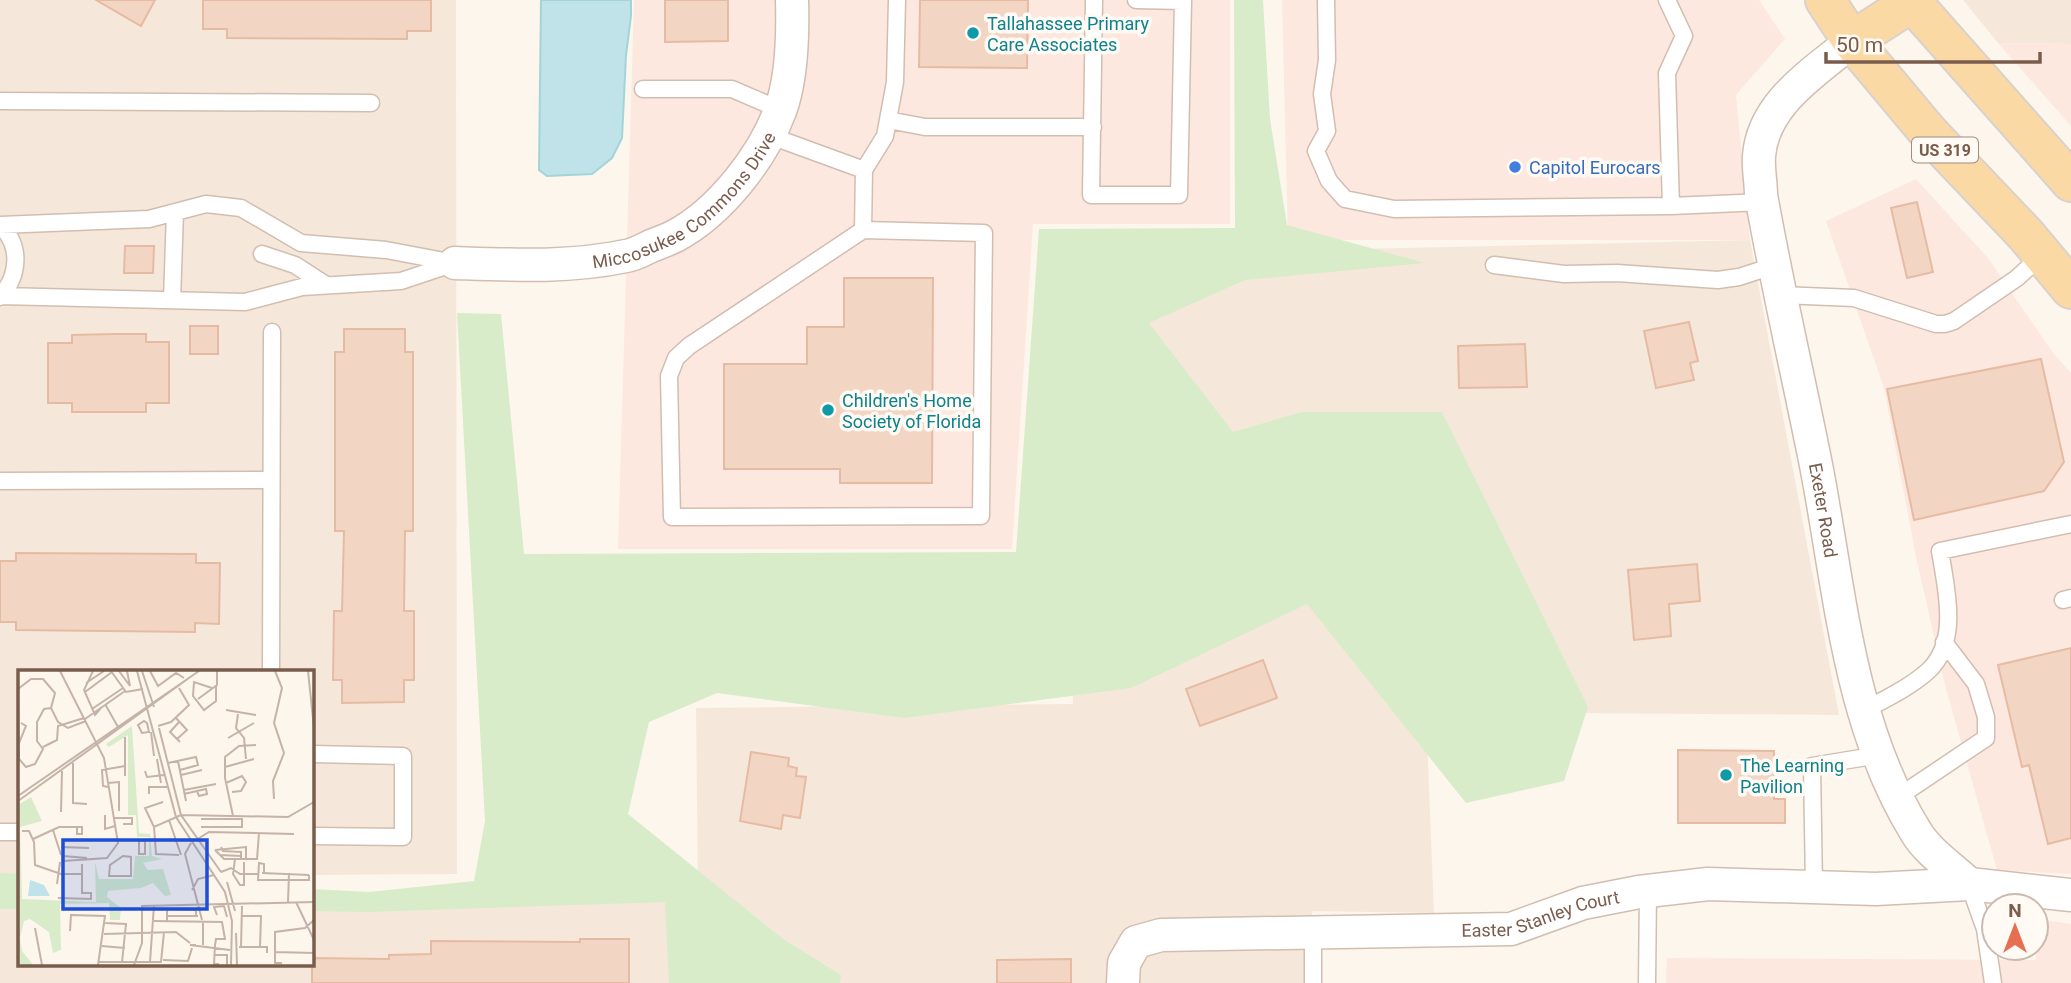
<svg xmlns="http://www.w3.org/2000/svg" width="2071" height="983" font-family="Roboto,sans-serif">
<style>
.residential{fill:#f5e8da}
.commercial{fill:#fde8e0}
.green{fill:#d8ecc9}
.water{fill:#bfe3e8;stroke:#a5d3da;stroke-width:2}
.building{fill:#f3d5c3;stroke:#e6bba3;stroke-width:2}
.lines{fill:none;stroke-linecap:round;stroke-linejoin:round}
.lane-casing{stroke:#d1beb0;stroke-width:19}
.street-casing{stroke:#d1beb0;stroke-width:35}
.primary-casing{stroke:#dad1cd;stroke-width:42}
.lane{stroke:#fff;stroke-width:16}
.street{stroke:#fff;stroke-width:32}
.primary{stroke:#fbd9a5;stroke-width:38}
.culture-dot{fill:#0f9aa8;stroke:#fffaf3;stroke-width:2.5}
.shop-dot{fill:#3f7fe0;stroke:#fffaf3;stroke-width:2.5}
.labels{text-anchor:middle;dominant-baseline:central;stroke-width:7;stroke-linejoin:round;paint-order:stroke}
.shield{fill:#fffaf3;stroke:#a28b7f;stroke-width:2}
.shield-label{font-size:16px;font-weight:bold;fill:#7a5c4d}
.culture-label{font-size:18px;fill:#0d838f;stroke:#fffaf3;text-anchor:start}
.shop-label{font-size:18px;fill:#366cbe;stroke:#fffaf3;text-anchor:start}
.street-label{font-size:18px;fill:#7a5c4d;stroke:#fffaf3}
.inset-road{fill:none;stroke:#c5b3a7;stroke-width:2}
.view{fill:#1d4ed8;fill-opacity:0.15;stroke:#1d4ed8;stroke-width:3.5}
.inset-edge{fill:none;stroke:#7a5c4d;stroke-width:3.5}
</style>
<rect width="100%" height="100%" fill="#fdf6ec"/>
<path class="residential" d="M0,0H456L457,874L312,875V671H19V877H0Z
M1963,0H2071V44L1998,43Z
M1750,240L1839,715L1426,712L1434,913L1312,911L1311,983H0V894H19V964H312V895H698L696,708L1073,704L1058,256Z"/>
<path class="commercial" d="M634,0H1230V224H1033L1012,549H618Z
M1282,0H1759L1785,39L1736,95L1750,240H1288Z
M1998,43L2071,44V126Z
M1916,179L1988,258L2053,353L2071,373V874L1997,870L1946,689L1916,557L1884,388L1826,221Z
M2036,919L2071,924V983H1666L1667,958L2036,960Z"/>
<path class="green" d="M1234,0H1263L1270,119L1287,225L1425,263L1245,280L1149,323L1233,432L1302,412H1442L1588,707L1564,781L1466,803L1307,604L1131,688L904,718L717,693L649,722L628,814L783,939L841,975L840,983H669L665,902L367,912L312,911V889L369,892L474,881L485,821L457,313L501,314L524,554L1016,552L1039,229L1235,228Z
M0,873L19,874V909H0Z"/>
<path class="water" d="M541,0H631V16L626,55L622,138L612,158L592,174L547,176L539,170Z"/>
<path class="building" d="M96,0H155L141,26Z
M203,0H431V31H407V39L227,38V29H203Z
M665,0H728V41L665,42Z
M920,0H1028L1027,68L919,67Z
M1917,202L1933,272L1907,278L1891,208Z
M125,246H154L153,273H124Z
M844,278H933L932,483H840V469H724V364H807V327H844Z
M1689,322L1698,361L1690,363L1694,380L1656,388L1644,331Z
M190,326H218V354H190Z
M344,329H405V352H413V531H405L404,611H414V680H404V702L342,703V680H333L334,611H342L344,531H335V352H344Z
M115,334H146V342H169V403H146V412H72V403H48V343H72V335Z
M1525,344L1527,387L1459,388L1458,346Z
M2041,359L2064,462L2044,491L1914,520L1887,389Z
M16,553L196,554V563H220L219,624L195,623V632L16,630V622H0V561H16Z
M1697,564L1700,601L1669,604L1671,636L1634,640L1628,570Z
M2071,648V838L2048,844L2029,765L2022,767L1998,665Z
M1263,660L1277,698L1200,726L1186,689Z
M1678,750L1774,751V799H1785V823H1678Z
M751,752L789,758L788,766L797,768L796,776L806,777L800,818L783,815L781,829L740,821Z
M580,939H629V983H312V958L389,959V955L431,954V941L580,942Z
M1071,959V983H997V960Z"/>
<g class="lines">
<defs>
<path id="lane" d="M1094,0L1091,195H1179L1183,1L1136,0
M1326,0L1327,60L1322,94L1327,131L1316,151L1329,181L1345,199L1394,209L1671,206
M1667,0L1684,36L1667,73L1671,206L1763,202
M643,89H732L781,110
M0,101L371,103
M888,120L925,127H1093
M768,135L864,170
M0,225L149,219L206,204L241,208L301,243L386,250L455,263
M0,225C22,246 19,276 0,297
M863,230L984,233L981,516L672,517L669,376L676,358L689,346Z
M863,230L864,170L885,136L895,82L897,0
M262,254L295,265L326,285
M1494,265L1564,274L1617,273L1718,280L1739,277L1776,265
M1781,295L1854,298L1936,324H1945L1954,321L2017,278L2042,255
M1,296L245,302L302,287L401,281L452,264
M172,300L175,212
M0,481L271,480
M2063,600L2071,598
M271,671L272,332
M1863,711C1885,699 1909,688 1928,671C1960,642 1946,588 1940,551L2071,524
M312,754L403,756V837L312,836
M1898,797L1986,738V717L1976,684L1944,642
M0,832H19
M1969,884L1985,929L1993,983
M1814,887L1812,766L1879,755
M1313,983V932
M1647,983L1648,891"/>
<g id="street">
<path id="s1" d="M1852,41C1815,72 1763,103 1759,156C1758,169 1761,182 1761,195C1777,285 1798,375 1816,465C1840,589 1848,722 1916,832C1928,852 1951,867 1969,884"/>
<path id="s2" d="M455,263C512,265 569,268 626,256C634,255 643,250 651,246C659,243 667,240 675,236C720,212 762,158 780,111C792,79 793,34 792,0"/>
<path id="s3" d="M1123,983L1124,963L1136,942L1161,935L1511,929L1583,903L1639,892L1708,884L1876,889L1969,884L2071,895"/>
</g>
<path id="primary" d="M1825,0L1852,41L1929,133L2026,235L2071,289
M1910,0L2071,182
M1852,41L1912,2"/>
</defs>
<use href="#lane" class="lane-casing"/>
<use href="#street" class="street-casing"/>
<use href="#primary" class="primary-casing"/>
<use href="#lane" class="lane"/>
<use href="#street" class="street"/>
<use href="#primary" class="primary"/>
</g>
<g class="culture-dot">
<circle cx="973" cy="33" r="7"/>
<circle cx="828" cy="410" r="7"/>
<circle cx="1726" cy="775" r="7"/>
</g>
<circle class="shop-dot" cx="1515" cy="167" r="7"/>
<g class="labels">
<rect class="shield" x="1912" y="137.5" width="66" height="25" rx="5"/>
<g class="shield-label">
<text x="1945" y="150">US 319</text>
</g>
<g class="culture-label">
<text x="987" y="23">Tallahassee Primary<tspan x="987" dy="21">Care Associates</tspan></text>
<text x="842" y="400">Children's Home<tspan x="842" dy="21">Society of Florida</tspan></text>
<text x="1740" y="765">The Learning<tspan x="1740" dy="21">Pavilion</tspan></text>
</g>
<g class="shop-label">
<text x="1529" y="167">Capitol Eurocars</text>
</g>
<g class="street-label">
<text stroke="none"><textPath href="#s2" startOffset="252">Miccosukee Commons Drive</textPath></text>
<text stroke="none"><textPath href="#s1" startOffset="513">Exeter Road</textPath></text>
<text stroke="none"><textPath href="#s3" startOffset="452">Easter Stanley Court</textPath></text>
</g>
</g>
<g transform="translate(18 670)">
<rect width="296" height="296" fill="#fdf6ec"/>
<path d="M114,56L121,163L132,164L134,186L144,189L125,193L130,200L145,199L153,225L147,226L135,213L123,218L90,221L89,227L103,238L102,250H92L91,233L42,234L43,280L35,283L31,262L12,249L6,251L2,268L4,281L15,295H0V135L13,127L24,151L2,157L4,229L78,232L77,192L81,209H115L117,186H131V167H119L118,145H110V65L91,77L88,74Z" fill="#d8ecc9"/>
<path d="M12,210L26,215L32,226H10Z" fill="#bfe3e8"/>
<path class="inset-road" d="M42,1L86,88L100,173L89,188L45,191M75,1L66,20L77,45L83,38M93,1L108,22L125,19M101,1L112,16L109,1M119,1L158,147L207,222L214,251L213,295M124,1L136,37M132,1L140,16L158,3L166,8M290,1L296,58M68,13L86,1M194,18L176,12L175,26L186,40L198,31V16M0,19L13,9H25L37,23L33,38L40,52L50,58L68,51M67,22L94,2M0,28L1,89L8,97L17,94L25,79L19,71V52L26,39L33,38M180,29L199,15V1M87,34L100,57M74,39L105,18M208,40L238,45M220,44L218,58L226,68L228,89M158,48L169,60L159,69M67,49L107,21M126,51L129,53L131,62L124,63L120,55ZM161,52L152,62L162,72M140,56L153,52L171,35L161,18M141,58L163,145L203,202M133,62L136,86M210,68L236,53M1,73L8,56L3,53M25,77L39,70L40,56L66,48M139,89L143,113M160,91L168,131M55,93V133L69,134M150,93L178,87L180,95L162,100M207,97L236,89M127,101L129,107L146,105M163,105L184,100M107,106V67M90,113L101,112V141M208,113L224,106L228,112L223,121L214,122M90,117L85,116L84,100L107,96M166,120L198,114M131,124V117H149M166,124L179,121L188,119L189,124L181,126L179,121M0,126L181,1M256,129L255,111L266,83L256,53L264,18L257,1M0,131L171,8M145,132L127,138L136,157L163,145L270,147L296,132M43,142L44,101M87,145V159L97,156M215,146L207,108V87L221,76L238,75M95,148H114V154H105M183,149H224V157H183M151,150L163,185M136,157L138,184L161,185M35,160L43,185M4,161H11L16,172L17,195L43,204H64M15,169L41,157H64V164H59V157M121,170L127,171V184H121ZM178,170L191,162L276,164M173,173L167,184L184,250M43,177L71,178M203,177L205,181L223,182V189M197,180L206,189H239L241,163M197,180L228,177V189M202,185L223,186M45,186L69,188M105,186L113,187V206H91L92,195ZM217,189L215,204L222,215H226V192M203,202L213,198L222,204H240M244,203L291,205M246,203V194L241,193L240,210H291V205M209,212L217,241M39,214L42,192M174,220L180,209L196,205M64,224V194M40,228L73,229V223H64M270,232L271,203M278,232L296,270M199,245L196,237L206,236L209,247M149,246H180M224,246H243L242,277M136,251L204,252L207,269H198L197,275L196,294H201M149,251V239L178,240V246M87,253L108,254L104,292M17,258L24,295M52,261L53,245L87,246L80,295M218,263L219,295M86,264L158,262L172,273M178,275H172L212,280M185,275V251M84,276L107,278M221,277H249V283M223,277L224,236M257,282L296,283M196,285H209V295M145,290L170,291L174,278M80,292H143L146,262M132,292L136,235M264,293H257V262L287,258L296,250M116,295L124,273V236L296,232"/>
<path class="view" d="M45,170H189V239H45Z"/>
<rect width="296" height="296" class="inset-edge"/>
</g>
<g transform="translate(2015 927)"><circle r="33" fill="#fffaf3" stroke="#cabbb1" stroke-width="2"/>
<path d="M0-5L12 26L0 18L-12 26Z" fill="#e76f51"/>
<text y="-10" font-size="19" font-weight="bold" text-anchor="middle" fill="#7a5c4d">N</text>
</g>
<path d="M1826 52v10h214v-10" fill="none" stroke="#7a5c4d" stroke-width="3.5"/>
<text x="1836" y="52" font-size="21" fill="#7a5c4d" stroke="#fffaf3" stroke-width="5" paint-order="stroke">50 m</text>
</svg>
